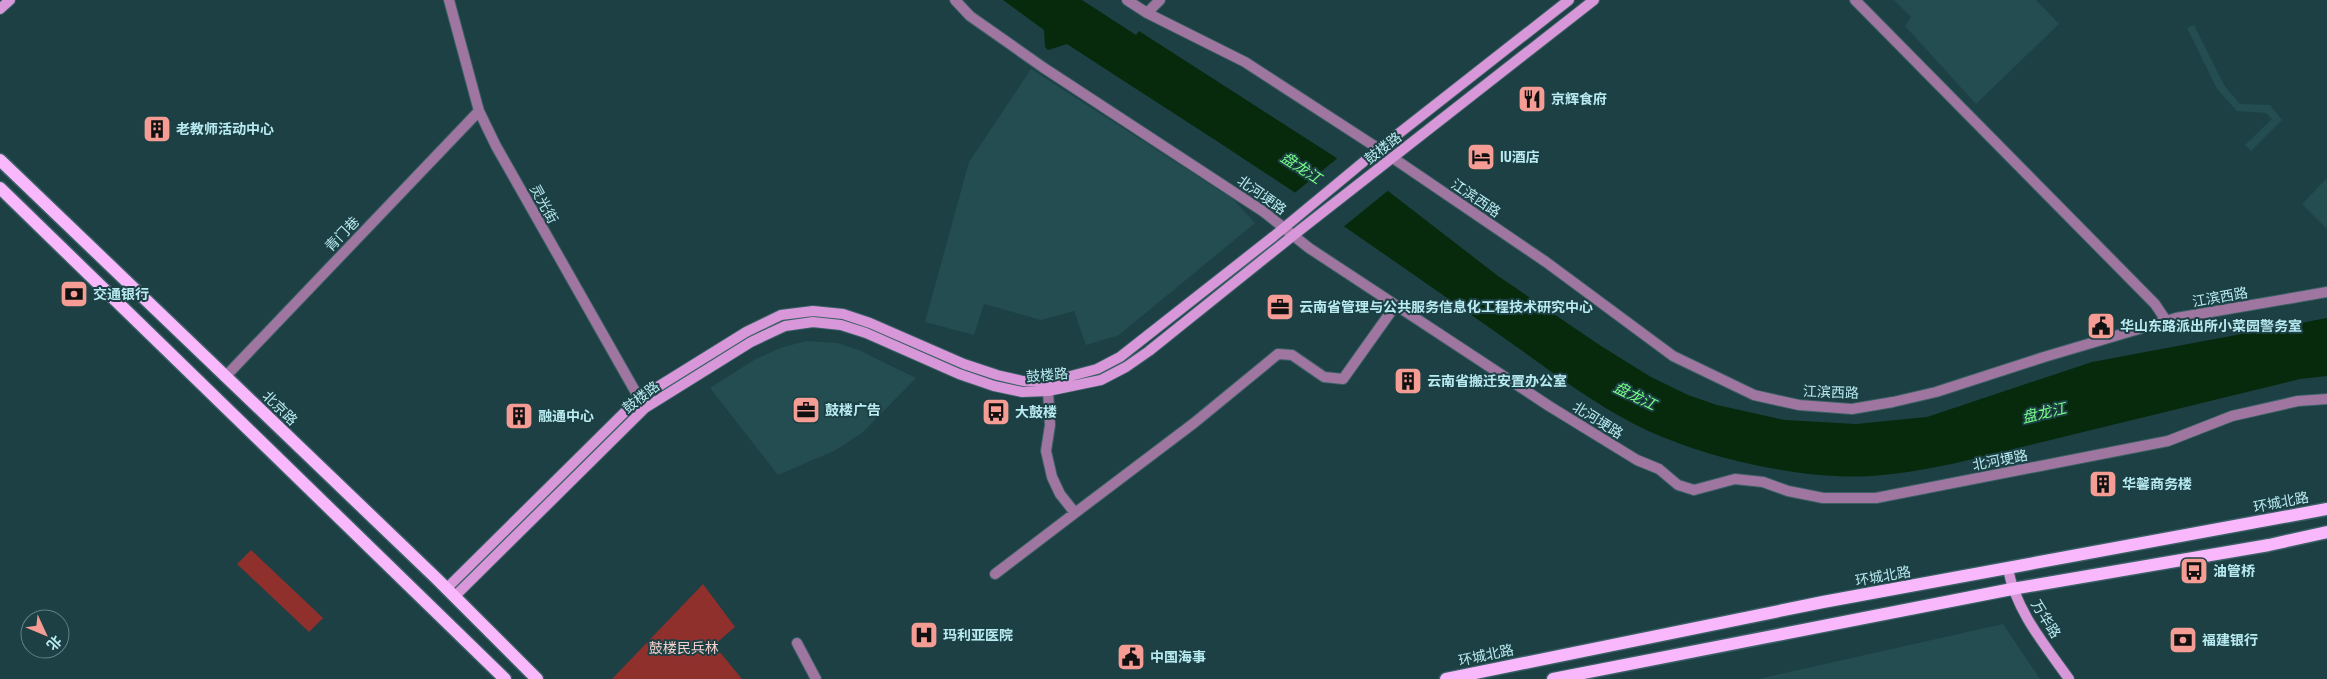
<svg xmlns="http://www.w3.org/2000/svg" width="2327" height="679" font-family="'Roboto Condensed','Noto Sans SC',sans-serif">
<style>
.built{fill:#244d52}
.green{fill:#90302d}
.water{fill:#072a0c}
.pier{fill:#1c4044}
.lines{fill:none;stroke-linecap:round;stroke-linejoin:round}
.street-casing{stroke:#385f63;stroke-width:12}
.secondary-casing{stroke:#385f63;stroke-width:12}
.primary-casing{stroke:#385f63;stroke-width:15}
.street{stroke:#9e769f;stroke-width:10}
.secondary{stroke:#d797d8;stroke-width:10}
.primary{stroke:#f9b8fb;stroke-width:12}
.labels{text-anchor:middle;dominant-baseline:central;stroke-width:4;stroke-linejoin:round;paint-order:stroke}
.poi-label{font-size:14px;font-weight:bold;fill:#b8eaf1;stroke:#1c4044;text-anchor:start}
.street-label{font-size:14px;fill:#b8eaf1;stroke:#1c4044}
.park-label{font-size:14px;fill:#f4d1cd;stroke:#1c4044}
.water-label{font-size:15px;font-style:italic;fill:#77fd85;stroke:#1c4044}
</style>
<rect width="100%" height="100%" fill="#1c4044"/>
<path class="built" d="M1894,0H2036L2059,24L1976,104L1905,26L1911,17Z
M2194,25L2224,85L2240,104L2270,105L2282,120L2251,151L2245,145L2272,119L2266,113L2237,111L2217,89L2187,28Z
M1031,69L1233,199L1255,223L1119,335L1086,345L1074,311L1041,320L984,304L974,335L925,322L969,162Z
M2327,178V229L2302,204Z
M806,341L837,343L859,350L916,378L863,432L836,450L778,475L710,388L754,360L780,348Z
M2003,624L2040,679H1758Z"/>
<path class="green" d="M251,550L323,618L309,632L237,564Z
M703,584L735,627L714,645L742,679H612Z"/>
<path class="water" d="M1003,0H1082L1136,35L1139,31L1388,191L1498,276L1601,346L1651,377L1688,395L1717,405L1785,420L1856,424L1927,417L2092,362L2327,318V376L2300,379L1952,464C1926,469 1899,474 1872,476C1812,480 1729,463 1673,441C1618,421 1569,384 1521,350C1466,311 1410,272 1355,234C1261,168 1163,107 1067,44L1048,50L1045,47L1044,30Z"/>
<path class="pier" d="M1339,157L1390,189L1342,228L1292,195Z"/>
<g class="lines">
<defs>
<path id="street" d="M449,0L479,111L496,146L643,405
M955,0L970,16L1044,68L1264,212L1309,248L1549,406L1637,460L1659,469L1678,485L1694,490L1735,479L1763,482L1788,491L1823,498H1876L2168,441L2232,416L2298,401L2327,399
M1127,0L1147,13L1245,62L1379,149
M1855,0L2155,304L2167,322
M1147,13L1160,0
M1393,158L1546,262L1673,356L1754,395L1799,405L1852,409L1893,402L1936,392L2044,357L2176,318L2327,292
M225,377L479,111
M1048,391L1050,425L1046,451L1052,477L1060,494L1075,513L1194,423L1278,354L1292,355L1324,377L1343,379L1395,306
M995,574L1075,513
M797,643L816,679"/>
<path id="secondary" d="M0,9L10,0
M2008,569C2016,611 2045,645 2069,679
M446,589L638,399L746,332L781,315L813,311L843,314L870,323L964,364L997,375L1023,381L1043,382L1067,377L1097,369L1120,357L1274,236L1379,149L1569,0
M454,597L645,408L751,342L785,326L813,322L841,325L866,333L959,374L994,386L1022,392L1048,391L1101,380L1126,367L1149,351L1300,230L1594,0"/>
<path id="primary" d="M0,160L437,579L537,679
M0,188L505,679
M1446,679L1823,602L2327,509
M1553,679L2012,589L2269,545L2327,532"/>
</defs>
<use href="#street" class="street-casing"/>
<use href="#secondary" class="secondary-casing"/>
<use href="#primary" class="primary-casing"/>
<use href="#street" class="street"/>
<use href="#secondary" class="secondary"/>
<use href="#primary" class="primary"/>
</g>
<defs>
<symbol id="restaurant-square" viewBox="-11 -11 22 22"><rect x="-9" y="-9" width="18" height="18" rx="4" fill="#f59c94" stroke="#1c4044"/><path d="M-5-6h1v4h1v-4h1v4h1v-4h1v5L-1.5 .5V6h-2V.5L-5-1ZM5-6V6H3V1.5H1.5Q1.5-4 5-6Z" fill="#111"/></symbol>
<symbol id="building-square" viewBox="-11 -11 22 22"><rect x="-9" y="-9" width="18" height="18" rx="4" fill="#f59c94" stroke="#1c4044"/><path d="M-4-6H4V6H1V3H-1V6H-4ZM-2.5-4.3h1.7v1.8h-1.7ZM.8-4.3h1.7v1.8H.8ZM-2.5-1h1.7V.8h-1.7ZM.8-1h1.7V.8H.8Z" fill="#111"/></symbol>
<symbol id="hotel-square" viewBox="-11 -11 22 22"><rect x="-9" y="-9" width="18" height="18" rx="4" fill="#f59c94" stroke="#1c4044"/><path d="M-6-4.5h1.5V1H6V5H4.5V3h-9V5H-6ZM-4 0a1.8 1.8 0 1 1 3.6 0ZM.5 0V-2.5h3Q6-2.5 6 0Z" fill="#111"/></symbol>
<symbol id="bank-square" viewBox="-11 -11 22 22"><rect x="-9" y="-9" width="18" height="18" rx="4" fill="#f59c94" stroke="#1c4044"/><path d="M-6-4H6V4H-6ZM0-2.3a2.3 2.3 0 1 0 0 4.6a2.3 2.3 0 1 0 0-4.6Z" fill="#111"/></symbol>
<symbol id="office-square" viewBox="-11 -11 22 22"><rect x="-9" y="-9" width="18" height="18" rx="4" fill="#f59c94" stroke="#1c4044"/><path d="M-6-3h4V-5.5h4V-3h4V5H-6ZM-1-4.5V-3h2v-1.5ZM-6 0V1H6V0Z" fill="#111"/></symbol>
<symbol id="civic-square" viewBox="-11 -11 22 22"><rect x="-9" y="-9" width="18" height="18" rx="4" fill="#f59c94" stroke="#1c4044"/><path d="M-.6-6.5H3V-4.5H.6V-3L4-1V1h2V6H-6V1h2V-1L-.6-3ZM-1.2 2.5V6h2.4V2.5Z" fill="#111"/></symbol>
<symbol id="bus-square" viewBox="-11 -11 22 22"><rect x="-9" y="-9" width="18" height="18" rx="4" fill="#f59c94" stroke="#1c4044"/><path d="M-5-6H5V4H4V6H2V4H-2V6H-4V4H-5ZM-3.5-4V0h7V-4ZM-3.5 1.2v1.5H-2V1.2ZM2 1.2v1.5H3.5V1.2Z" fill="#111"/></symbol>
<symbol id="hospital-square" viewBox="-11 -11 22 22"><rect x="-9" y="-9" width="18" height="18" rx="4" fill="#f59c94" stroke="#1c4044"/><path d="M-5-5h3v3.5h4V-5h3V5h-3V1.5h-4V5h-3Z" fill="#111"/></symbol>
</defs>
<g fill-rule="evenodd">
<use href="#restaurant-square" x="1516" y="83" width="32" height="32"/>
<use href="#building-square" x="141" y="113" width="32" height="32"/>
<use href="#hotel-square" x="1465" y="141" width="32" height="32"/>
<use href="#bank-square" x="58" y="278" width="32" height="32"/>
<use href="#office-square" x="1264" y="291" width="32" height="32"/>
<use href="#civic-square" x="2085" y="310" width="32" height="32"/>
<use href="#building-square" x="1392" y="365" width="32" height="32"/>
<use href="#office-square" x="790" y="394" width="32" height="32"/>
<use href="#bus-square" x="980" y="396" width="32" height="32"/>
<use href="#building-square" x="503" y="400" width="32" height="32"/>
<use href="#building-square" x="2087" y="468" width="32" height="32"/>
<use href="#bus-square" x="2178" y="555" width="32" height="32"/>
<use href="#hospital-square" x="908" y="619" width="32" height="32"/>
<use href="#bank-square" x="2167" y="624" width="32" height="32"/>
<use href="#civic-square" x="1115" y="641" width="32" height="32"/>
</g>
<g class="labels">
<g class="poi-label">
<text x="1551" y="99">京辉食府</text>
<text x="176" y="129">老教师活动中心</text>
<text x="1500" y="157">IU酒店</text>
<text x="93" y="294">交通银行</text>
<text x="1299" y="307">云南省管理与公共服务信息化工程技术研究中心</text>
<text x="2120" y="326">华山东路派出所小菜园警务室</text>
<text x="1427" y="381">云南省搬迁安置办公室</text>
<text x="825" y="410">鼓楼广告</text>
<text x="1015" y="412">大鼓楼</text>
<text x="538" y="416">融通中心</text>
<text x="2122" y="484">华馨商务楼</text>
<text x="2213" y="571">油管桥</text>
<text x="943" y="635">玛利亚医院</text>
<text x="2202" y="640">福建银行</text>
<text x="1150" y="657">中国海事</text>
</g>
<g class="street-label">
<text transform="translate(1383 148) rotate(-38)">鼓楼路</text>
<text transform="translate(1262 195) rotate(35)">北河埂路</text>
<text transform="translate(1476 198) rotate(34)">江滨西路</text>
<text transform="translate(544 204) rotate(61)">灵光街</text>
<text transform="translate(342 234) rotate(-46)">青门巷</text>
<text transform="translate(2220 297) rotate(-10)">江滨西路</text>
<text transform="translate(1047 375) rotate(-5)">鼓楼路</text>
<text transform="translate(1831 392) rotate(2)">江滨西路</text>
<text transform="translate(641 397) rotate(-38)">鼓楼路</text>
<text transform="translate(280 408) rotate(44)">北京路</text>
<text transform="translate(1598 420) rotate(32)">北河埂路</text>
<text transform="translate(2000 460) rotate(-11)">北河埂路</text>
<text transform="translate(2281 502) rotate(-11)">环城北路</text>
<text transform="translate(1883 576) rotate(-10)">环城北路</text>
<text transform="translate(2046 619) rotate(58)">万华路</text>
<text transform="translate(1486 655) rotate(-12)">环城北路</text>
</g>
<g class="park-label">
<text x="684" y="648">鼓楼民兵林</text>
</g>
<g class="water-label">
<text transform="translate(1301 168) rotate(33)">盘龙江</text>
<text transform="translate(1635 396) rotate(26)">盘龙江</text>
<text transform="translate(2044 413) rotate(-13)">盘龙江</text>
</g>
</g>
<g transform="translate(45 634) rotate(134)"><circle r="24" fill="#1c4044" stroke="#5a8489"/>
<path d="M0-4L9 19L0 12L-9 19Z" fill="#f59c94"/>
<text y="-8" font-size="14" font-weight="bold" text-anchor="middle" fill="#b8eaf1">北</text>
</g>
</svg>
